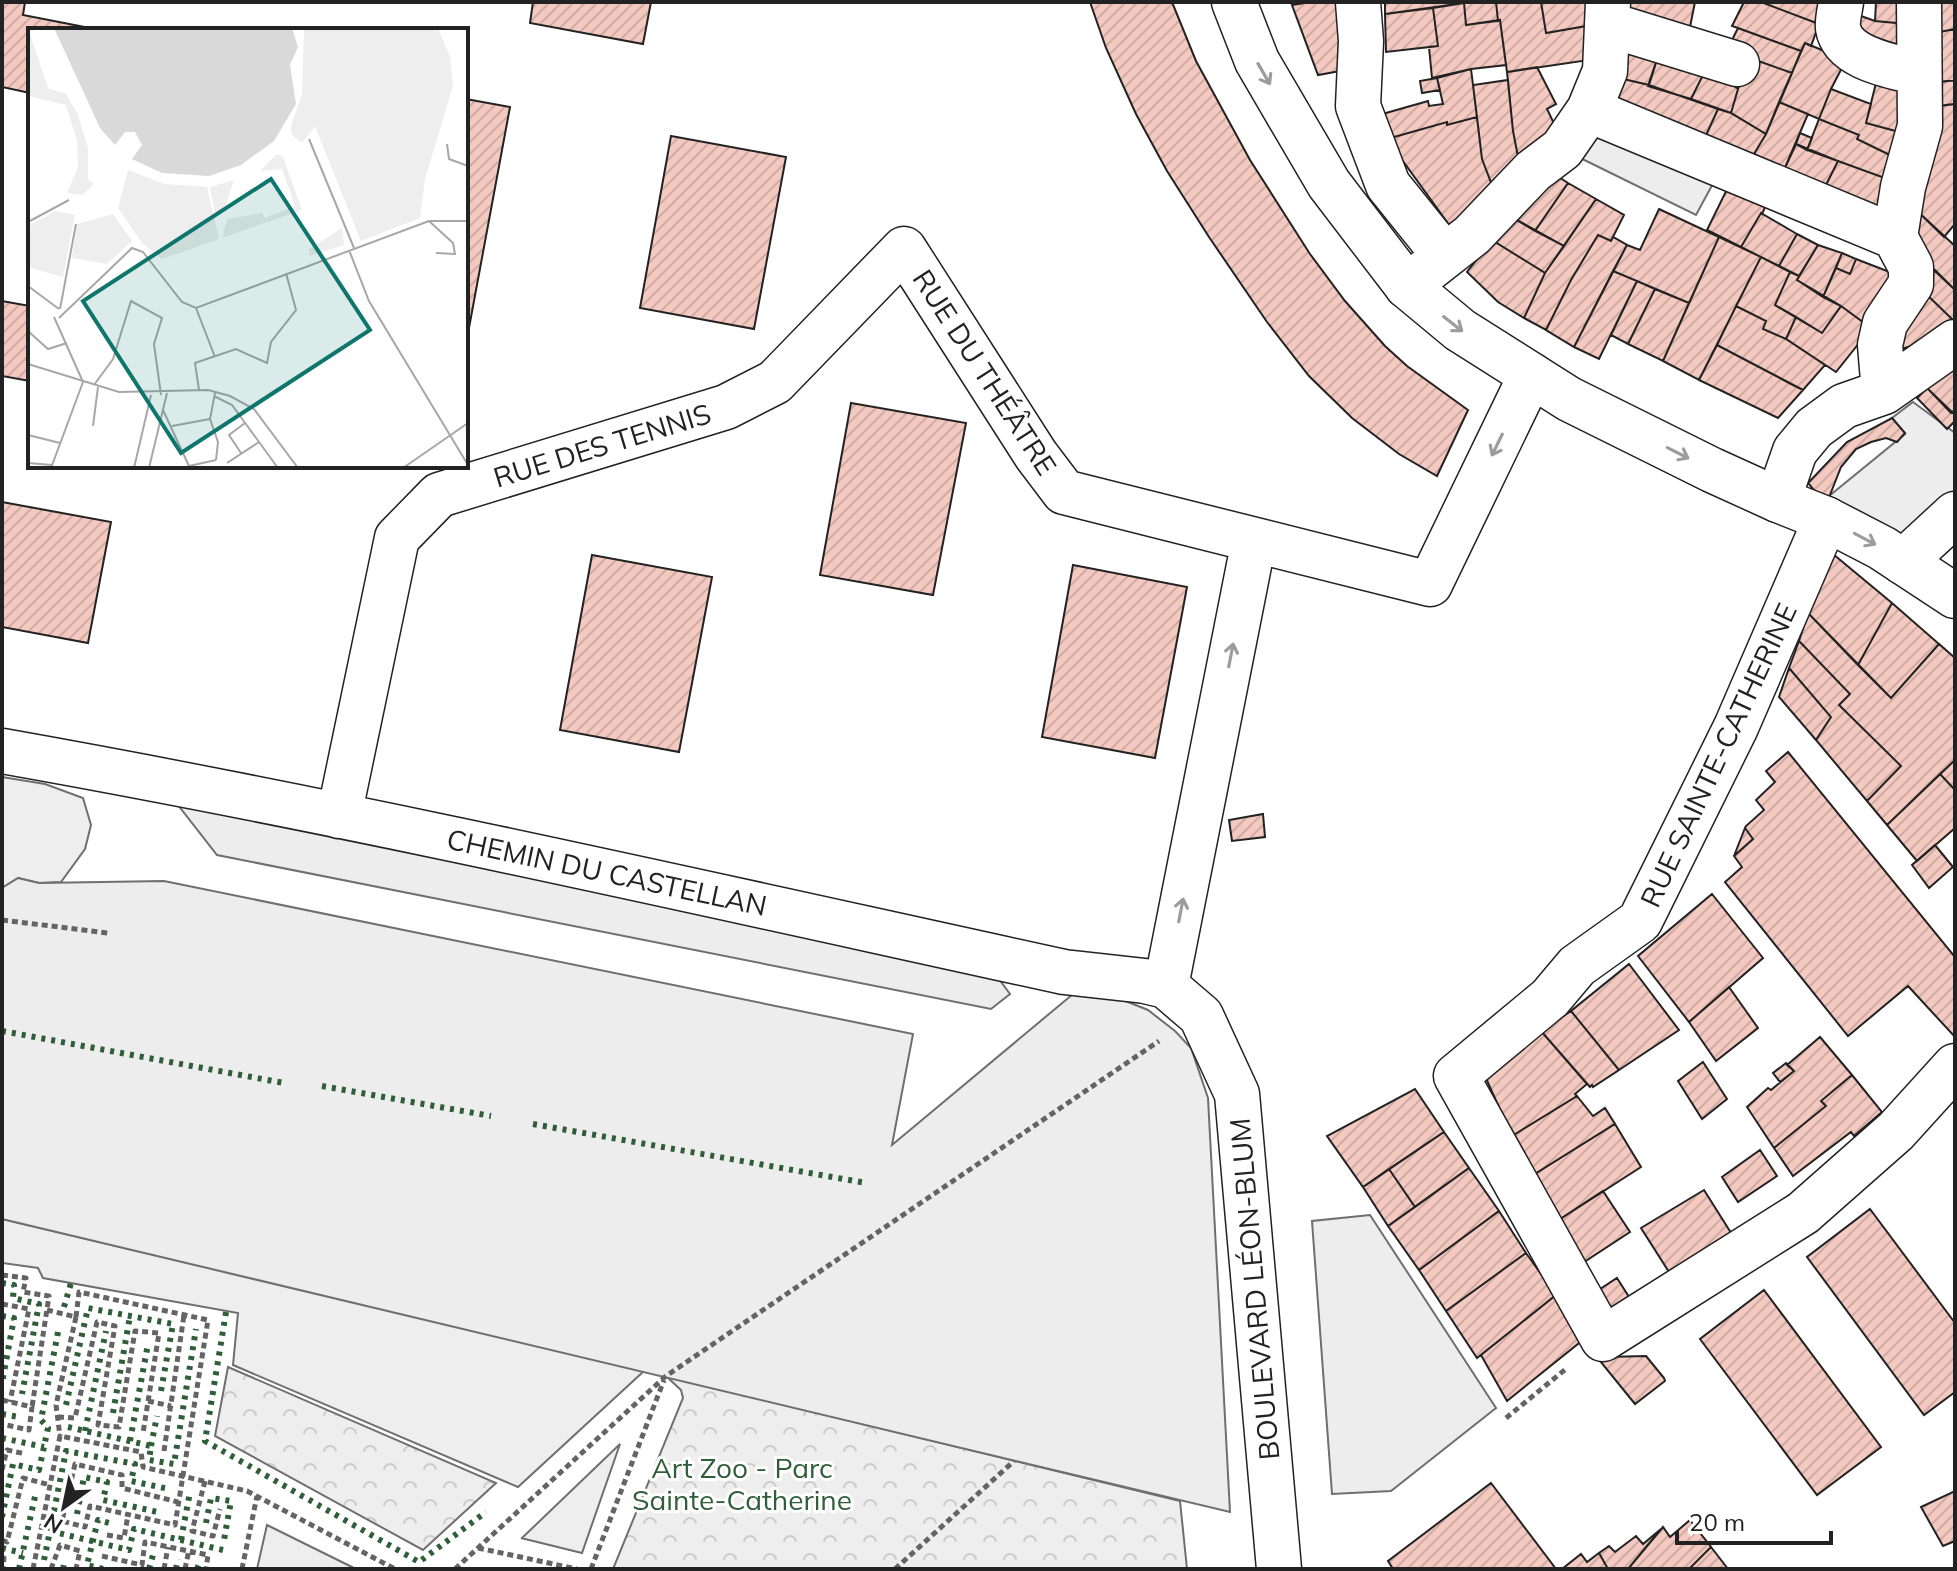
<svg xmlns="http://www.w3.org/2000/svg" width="1957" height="1571" font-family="Mulish,sans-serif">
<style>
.green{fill:#eee;stroke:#6f6f6f;stroke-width:2}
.park{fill:url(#park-crowns);stroke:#6f6f6f;stroke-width:2}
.parking{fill:#ededed;stroke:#6f6f6f;stroke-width:2}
.building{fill:url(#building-hatch);stroke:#222;stroke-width:2}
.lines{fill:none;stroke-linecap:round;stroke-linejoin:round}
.minor-casing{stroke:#222;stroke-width:47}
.major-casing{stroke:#222;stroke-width:47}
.path{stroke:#646464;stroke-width:5;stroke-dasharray:6 4;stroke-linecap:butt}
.minor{stroke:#fff;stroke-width:44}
.major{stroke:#fff;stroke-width:44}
.hedge{stroke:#2f5e38;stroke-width:6;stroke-dasharray:4 6;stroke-linecap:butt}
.oneway{stroke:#9c9c9c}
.labels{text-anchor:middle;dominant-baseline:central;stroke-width:6;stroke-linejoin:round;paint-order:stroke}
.street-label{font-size:28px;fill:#222;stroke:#fff}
.park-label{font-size:28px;fill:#2f5e38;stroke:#fff}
.inset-road{fill:none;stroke:#a7a7a7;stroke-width:2}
.view{fill:#0f766e;fill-opacity:0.15;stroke:#0f766e;stroke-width:4}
.inset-edge{fill:none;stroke:#222;stroke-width:4}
</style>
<defs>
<pattern id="park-crowns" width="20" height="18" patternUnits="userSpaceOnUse" patternTransform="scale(2)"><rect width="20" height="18" fill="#eee"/><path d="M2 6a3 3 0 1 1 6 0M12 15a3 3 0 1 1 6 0" fill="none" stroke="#ccc"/></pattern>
<pattern id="building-hatch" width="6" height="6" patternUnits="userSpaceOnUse" patternTransform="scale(2)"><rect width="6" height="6" fill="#f3c9c0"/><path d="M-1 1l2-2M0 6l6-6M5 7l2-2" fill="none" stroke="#d0aca5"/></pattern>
</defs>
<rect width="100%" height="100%" fill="#fff"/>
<path class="green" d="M2,777L45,784L83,798L91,825L85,849L61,882L39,883L18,878L2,888Z
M2,1219L644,1371L518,1487L233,1365L238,1313L43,1278L38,1268L2,1263Z
M620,1444L582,1553L521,1538H522Z
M267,1525L356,1569H257Z"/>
<path class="park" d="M228,1367L496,1483L423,1550L215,1436Z
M666,1376L1180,1501L1187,1569H613L683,1398L681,1390Z"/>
<path class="parking" d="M1589,110L1723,165L1696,215L1562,149Z
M1913,402L1955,433V536L1941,552L1823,501L1905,434L1892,418Z
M178,805L987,963L1010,994L991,1009L217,855Z
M18,878L39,883L164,881L913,1034L892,1145L1079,989L1108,994L1148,1010L1175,1031L1191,1048L1208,1098L1230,1512L2,1219V888Z
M1370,1215L1496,1408L1391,1491L1332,1494L1312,1221Z"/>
<path class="building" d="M2,2H25L23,15L100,30H30V93L2,87Z
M533,2H651L643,44L530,23Z
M1090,2H1172L1196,61L1250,160L1310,254L1345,301L1385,346L1407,366L1468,410L1437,476L1399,454L1352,418L1309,376L1267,322L1209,237L1167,171L1136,114L1106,48Z
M1311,2H1339L1346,70L1318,75L1292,5Z
M1385,2H1464V3L1385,14Z
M1469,2H1496L1498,21L1466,25L1464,3Z
M1496,2H1541L1546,33L1598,24L1596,59L1507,72L1500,20L1498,21Z
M1541,2H1596L1598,24L1546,33Z
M1623,2H1695L1687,42L1621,20Z
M1744,2H1761L1819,24L1811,46L1805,43L1801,51L1732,26Z
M1761,2H1827L1819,24Z
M1876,2H1909L1907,24L1875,21Z
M1932,2H1955V29L1929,34Z
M1464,3L1466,25L1500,20L1506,65L1471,69L1432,78L1429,47L1438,46L1433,8Z
M1433,8L1438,46L1386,52L1385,14Z
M1858,15L1875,21L1907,24L1906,58L1853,37Z
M1738,28L1801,51L1792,73L1750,58L1725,54Z
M1955,29V80L1932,83L1929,34Z
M1620,38L1660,50L1649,85L1619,78Z
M1805,43L1846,60L1831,89L1819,119L1779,102Z
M1660,50L1708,65L1691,99L1648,86Z
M1750,58L1792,73L1766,134L1731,113L1738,89Z
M1708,65L1738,89L1731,113L1691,99Z
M1537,67L1556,104L1547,109L1560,136L1520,167L1513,131L1507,72Z
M1471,69L1477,117L1447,125V122L1387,139L1379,115L1428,101L1429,106L1443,104L1437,78Z
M1879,71L1910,82L1903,133L1866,123Z
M1437,78L1440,90L1422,93L1420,81Z
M1619,78L1649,85L1718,109L1703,142L1605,104Z
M1508,80L1513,131L1520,167L1495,193L1482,159L1473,85Z
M1955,80V104L1930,107L1932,83Z
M1831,89L1871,104L1866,123L1903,133L1898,159L1857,139L1859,135L1819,119Z
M466,99L510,107L466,344Z
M1779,102L1808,114L1784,170L1754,154L1766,134Z
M1955,104V224L1944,237L1915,209L1930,107Z
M1718,109L1731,113L1766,134L1754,154L1743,158L1703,142Z
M1477,117L1482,159L1495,193L1455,233L1387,139L1447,122V125Z
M1819,119L1859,135L1857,139L1898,159L1893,181L1807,150Z
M1800,133L1812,138L1807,150L1796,144Z
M671,136L786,157L754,329L640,308Z
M1796,144L1838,161L1825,187L1784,170Z
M1838,161L1893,181L1881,224L1825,187Z
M1546,169L1568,183L1535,231L1510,216Z
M1734,175L1772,192L1762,214L1761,213L1741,247L1707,230Z
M1568,183L1596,199L1564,246L1535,231Z
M1596,199L1624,215L1611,241L1598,235L1571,280L1546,330L1524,318L1545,273Z
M1659,209L1719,237L1689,303L1613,271L1627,245L1640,250Z
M1915,209L1955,246V290L1905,243Z
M1761,213L1797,234L1779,266L1741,247Z
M1510,216L1564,246L1545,273L1492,240Z
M1797,234L1818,245L1799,276L1779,266Z
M1598,235L1611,241L1613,237L1627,245L1574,347L1546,330L1571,280Z
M1719,237L1761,257L1699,380L1663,361Z
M1492,240L1545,273L1524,318L1498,302L1467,272Z
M1818,245L1842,253L1823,297L1797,280Z
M1842,253L1856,259L1850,274L1836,268Z
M1761,257L1790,272L1775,305L1796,317L1786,339L1763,329L1766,321L1736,306Z
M1856,259L1900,276L1871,328L1841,306L1823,297L1836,268L1850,274Z
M1935,270L1955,290V322L1921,289Z
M1613,271L1637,281L1599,359L1574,347Z
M1790,272L1799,276L1797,280L1841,306L1822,333L1775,305Z
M1637,281L1655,289L1628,344L1611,335Z
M1655,289L1689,303L1663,361L1628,344Z
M1921,289L1955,322L1948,335L1898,350Z
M2,301L30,306V381L2,376Z
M1736,306L1766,321L1763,329L1786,339L1825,365L1803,390L1717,345Z
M1841,306L1871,328L1836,372L1786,339L1796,317L1822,333Z
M1717,345L1791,384L1803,390L1778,418L1699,380Z
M1955,368V410L1951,413L1927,388Z
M1927,388L1955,415V421L1947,429L1917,398Z
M851,403L966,423L933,595L820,575Z
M1892,418L1905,433L1897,442L1886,438L1871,442L1856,449L1841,467L1830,495L1823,501L1808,483L1847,442Z
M2,502L111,522L88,643L2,627Z
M1833,554L1892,603L1858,665L1808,613Z
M592,555L712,577L679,752L560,730Z
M1073,565L1187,587L1155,758L1042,737Z
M1892,603L1939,644L1891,698L1858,665Z
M1808,613L1891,698L1939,644L1955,658V760L1887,825L1867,801L1901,766L1839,705L1850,694L1799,641Z
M1799,641L1850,694L1839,705L1901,766L1867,801L1816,740L1831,717L1789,668Z
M1789,668L1831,717L1816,740L1779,697Z
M1788,752L1955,957V1037L1908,986L1848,1036L1725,882L1742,867L1734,856L1753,839L1745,828L1746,826L1764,810L1756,800L1775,782L1766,771Z
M1954,761L1955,762V790L1940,774Z
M1940,774L1955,790V828L1917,861L1887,825Z
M1263,814L1265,837L1232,841L1229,820Z
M1745,828L1753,839L1734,856Z
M1935,845L1953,867L1929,888L1912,865Z
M1712,894L1763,958L1689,1022L1638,956Z
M1629,964L1679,1030L1619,1070L1571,1011Z
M1729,987L1758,1028L1716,1061L1689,1022Z
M1571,1011L1619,1070L1593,1087L1592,1085L1590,1087L1541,1031Z
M1541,1031L1587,1084L1575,1094L1577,1096L1512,1136L1484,1074Z
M1820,1037L1852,1075L1821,1101L1826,1106L1774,1148L1747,1107L1768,1088L1771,1090L1794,1071L1787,1065Z
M1703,1062L1727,1099L1702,1119L1678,1081Z
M1786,1063L1794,1071L1780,1082L1773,1073Z
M1852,1075L1882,1112L1854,1136L1851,1132L1793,1176L1774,1148L1826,1106L1821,1101Z
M1415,1089L1444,1132L1363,1187L1327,1136Z
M1577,1096L1593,1116L1605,1108L1615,1124L1533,1175L1512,1136Z
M1615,1124L1641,1167L1557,1221L1533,1175Z
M1444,1132L1469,1168L1415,1207L1389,1169Z
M1760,1150L1777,1176L1738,1202L1722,1177Z
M1469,1168L1499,1211L1419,1270L1388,1226Z
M1389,1169L1415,1207L1388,1226L1363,1187Z
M1704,1190L1738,1244L1676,1283L1641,1228Z
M1603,1191L1630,1232L1578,1266L1557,1221Z
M1870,1209L1955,1323V1392L1924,1415L1807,1257Z
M1499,1211L1526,1253L1446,1311L1419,1270Z
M1526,1253L1556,1295L1477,1358L1446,1311Z
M1617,1278L1636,1308L1612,1323L1594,1293Z
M1764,1290L1881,1447L1817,1495L1700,1339Z
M1556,1295L1589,1335L1507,1401L1481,1355Z
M1646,1356L1664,1378L1665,1381L1635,1404L1600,1361L1605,1357Z
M1491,1483L1556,1569H1393L1388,1561Z
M1955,1491V1541L1943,1546L1921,1507Z
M1690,1520L1711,1547L1689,1569H1628L1663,1527L1670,1537Z
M1661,1529L1628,1569H1608L1599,1553L1609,1546L1615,1552L1636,1536L1643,1544Z
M1711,1547L1728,1569H1689Z
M1599,1553L1608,1569H1562L1581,1554L1587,1562Z"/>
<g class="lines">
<defs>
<path id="minor" d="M1358,2L1361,41L1358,106L1388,185L1445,256
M1841,2C1840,10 1837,20 1838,28C1843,59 1893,66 1919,73
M1607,24L1737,64
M1589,110L1895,237
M1407,286L1472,235L1533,171L1562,149L1589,110L1605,71L1608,2
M1884,392L1880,345L1885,323L1911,284V267L1895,237L1903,187L1920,126L1919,2
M1778,500L1795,451L1814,428L1844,406L1884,392L1955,342
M1826,519L1736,727L1640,921L1577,966L1550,998L1456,1076L1603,1339L1803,1213L1896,1131L1955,1066
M1903,562L1955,514
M2,751C358,814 711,895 1064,972L1145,981L1166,986L1201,1016L1237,1094L1279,1569
M339,816L397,538L439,495L726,407L775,382L904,249L1036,455L1064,492L1430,584L1531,375
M1166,986L1254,540"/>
<path id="major" d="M1234,2L1257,61L1329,184L1407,286L1460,330L1569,399L1712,470L1778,500L1826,519L1882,548L1955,596"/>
</defs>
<use href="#minor" class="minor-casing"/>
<use href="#major" class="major-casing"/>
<path class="path" d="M2,920L108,933
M2,1275L26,1278L23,1292L49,1296L32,1407
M2,1304L29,1309L10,1402
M47,1310L76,1317L56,1405L60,1436
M76,1317L79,1292L208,1320L175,1525L90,1506L85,1527L62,1521L75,1464L122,1475V1488L178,1502
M2,1400L32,1407L29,1430L2,1424
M148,1401L171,1406
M58,1417L75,1418L97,1322L115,1326L98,1425L119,1427L135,1331L159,1333L143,1433
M1506,1418L1567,1368
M164,1451L184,1315
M2,1470L7,1450L26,1454
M205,1481L192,1531L213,1536L220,1509
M107,1535L124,1538L128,1515
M2,1540L7,1542L23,1478L50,1485
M478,1548L577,1569
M102,1556L142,1565L145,1542L208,1555L206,1569
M2,1558H4L3,1569
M33,1569L60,1436L141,1452L143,1467L247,1491L395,1569
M51,1569L60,1545L80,1551L76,1569
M164,1569L168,1547
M185,1569L189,1550
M242,1569L257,1496
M455,1569L666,1376L1159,1041
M591,1569L664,1380
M895,1569L1014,1461"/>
<use href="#minor" class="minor"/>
<use href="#major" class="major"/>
<path class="hedge" d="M2,1031L284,1083
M322,1086L491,1116
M533,1124L866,1183
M2,1283L14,1285L13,1298L39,1304L22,1394
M64,1307L71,1283
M226,1312L205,1441L419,1562L486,1512
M2,1316L14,1318L2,1383
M66,1405L88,1308L173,1324L161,1391
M113,1413L130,1316
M2,1414L19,1417
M68,1427L151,1446L149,1460L174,1464L196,1329
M85,1431L106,1331
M2,1438L44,1447
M130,1441L148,1344
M151,1446L157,1416
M77,1514L84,1477L107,1482L103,1500L162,1513
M2,1517L13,1464L39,1470L48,1428L41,1420L59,1327
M206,1523L211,1498L231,1501L224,1540
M50,1531L66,1451L135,1464L131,1481L169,1489
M181,1540L190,1492
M2,1548L23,1553
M44,1560L50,1531L129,1550L134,1529L223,1550
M19,1569L36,1492
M63,1569L65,1560
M103,1569L87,1565L98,1520L113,1524
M149,1569L153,1555
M176,1569L178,1559
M197,1569L199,1564"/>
</g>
<defs><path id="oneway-shaft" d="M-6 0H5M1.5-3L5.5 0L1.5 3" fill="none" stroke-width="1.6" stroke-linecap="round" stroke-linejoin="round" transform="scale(2)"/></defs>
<g class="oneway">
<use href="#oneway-shaft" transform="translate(1264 74) rotate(60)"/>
<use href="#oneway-shaft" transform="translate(1453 324) rotate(38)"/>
<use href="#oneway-shaft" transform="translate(1497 445) rotate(116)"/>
<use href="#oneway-shaft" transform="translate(1678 453) rotate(27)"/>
<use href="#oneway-shaft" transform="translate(1865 539) rotate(28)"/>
<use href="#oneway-shaft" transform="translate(1231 655) rotate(-79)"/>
<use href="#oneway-shaft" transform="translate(1181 910) rotate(-79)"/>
</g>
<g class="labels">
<g class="street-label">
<text transform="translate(985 372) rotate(57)">RUE DU THÉÂTRE</text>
<text transform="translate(602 445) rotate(-17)">RUE DES TENNIS</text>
<text transform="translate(1718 755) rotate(-65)">RUE SAINTE-CATHERINE</text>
<text transform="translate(607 872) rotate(12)">CHEMIN DU CASTELLAN</text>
<text transform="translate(1254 1289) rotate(-95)">BOULEVARD LÉON-BLUM</text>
</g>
<g class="park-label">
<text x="742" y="1467">Art Zoo - Parc<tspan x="742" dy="32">Sainte-Catherine</tspan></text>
</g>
</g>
<g transform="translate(28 28)">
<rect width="440" height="440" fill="#fff"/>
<path d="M284,64L287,99L274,115L264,107L263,98L273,69ZM249,126L255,129L274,182L194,210L199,191L234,185L237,190L267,178L254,141L232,143ZM206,152L197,180L187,186L182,159ZM314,200L316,217L281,228V221Z" fill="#eee"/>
<path d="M0,0L20,60L38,66L50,87L60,120V151L66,156L54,167L39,165L50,139L49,113L38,77L0,68Z" fill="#eee"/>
<path d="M28,183L47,187L35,249L0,239V198Z" fill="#eee"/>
<path d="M276,0H410L422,29L425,58L397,151L392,190L333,213L274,66ZM100,142L136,156L179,159L191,211L134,231L114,215L90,180ZM85,186L104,213L79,236L44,230L49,196Z" fill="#eee"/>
<path d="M26,0H264L270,19L262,37L268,76L246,113L213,137L181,148L134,145L104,131L114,117L107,104H97L87,117L72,100Z" fill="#d9d9d9"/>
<path class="inset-road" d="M281,111L326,220M419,116L421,131L440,138M401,193L425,215L427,226L408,225M0,194L41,172M321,222L341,273L440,437M0,258L31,281M168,280L187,329M32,281L48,196M26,289L55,354M31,290L104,220L115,224L154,274L168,280L401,193H440M0,303L20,321L39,315M0,336L91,364L180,362L202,368L226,381L270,440M66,357L85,331L103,273L134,290L126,316L133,367M171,362L167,335L208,321L239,335L243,314L268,282L258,245M187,365L182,391L190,414L188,432M186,368L204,377L250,440M135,382L161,438M65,398L70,359M144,398L182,391M0,407L32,415M213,425L201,407L217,395M0,435L24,437M199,435L231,414M161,438L188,432M23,440L55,354M106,440L123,367M121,440L139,365M375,440L440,395"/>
<path class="view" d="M243,151L342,302L153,425L55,273Z"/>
<rect width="440" height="440" class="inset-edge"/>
</g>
<rect width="1957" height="1571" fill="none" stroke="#222222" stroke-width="8"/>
<g transform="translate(64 1507) rotate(213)" stroke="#ffffff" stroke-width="6" paint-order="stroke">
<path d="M0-6L14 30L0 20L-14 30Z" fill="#222222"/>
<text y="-12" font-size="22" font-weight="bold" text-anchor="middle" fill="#222222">N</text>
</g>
<path d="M1677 1531v12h154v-12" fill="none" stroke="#222222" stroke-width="4"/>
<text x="1689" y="1531" font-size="24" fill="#222222" stroke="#ffffff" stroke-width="6" paint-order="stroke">20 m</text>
</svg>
